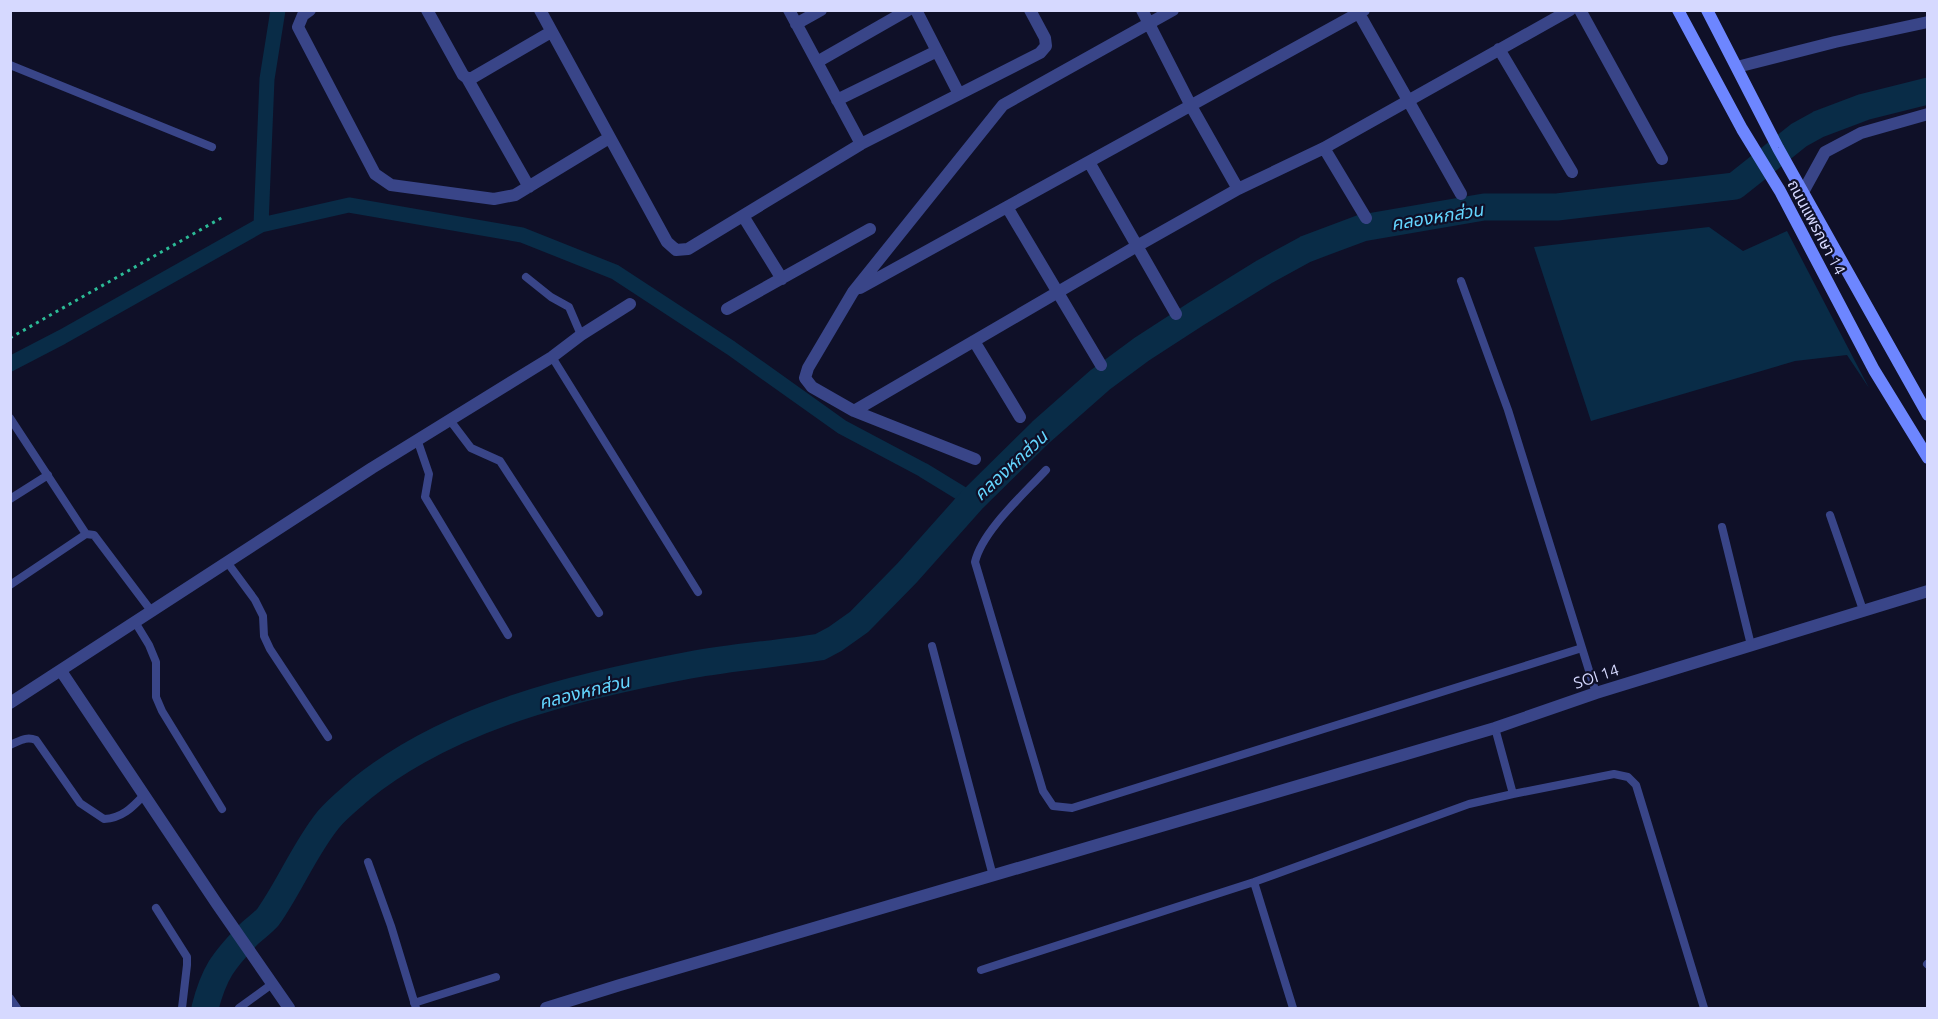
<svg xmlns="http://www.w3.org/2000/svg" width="1938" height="1019" font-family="Ubuntu,'Noto Sans Thai',sans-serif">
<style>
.water{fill:#092c47}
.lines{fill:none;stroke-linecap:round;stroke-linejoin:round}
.canal{stroke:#092c47;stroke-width:15}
.river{stroke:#092c47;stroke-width:27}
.path{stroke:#2cbc97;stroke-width:3;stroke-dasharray:3 4.5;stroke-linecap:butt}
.lane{stroke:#394588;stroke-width:8}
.street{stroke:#394588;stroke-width:12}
.secondary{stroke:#6d86ff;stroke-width:12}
.labels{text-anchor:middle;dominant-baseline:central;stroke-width:4.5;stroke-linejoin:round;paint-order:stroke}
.street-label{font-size:16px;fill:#d6d9ff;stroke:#0f1028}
.water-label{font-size:18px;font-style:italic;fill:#64d6ff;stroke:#0f1028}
</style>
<rect width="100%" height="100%" fill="#0f1028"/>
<path class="water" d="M1709,227L1743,251L1787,231L1869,388L1847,355L1795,361L1591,421L1534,247Z"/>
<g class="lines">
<path class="canal" d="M261,225L267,79L278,10
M10,364L62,337L261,225L349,205L522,235L615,272L731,348L842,427L923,470L972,500"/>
<path class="river" d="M205,1008C214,973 223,961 248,935C254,929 262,924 268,917C290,886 304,850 328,820C337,809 350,799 361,789C451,716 578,686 690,665C733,657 777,654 820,647L835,639L859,622L907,573L972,500L1041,432L1100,380L1142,349L1196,314L1264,272L1306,249L1362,228L1484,207H1557L1735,186L1799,135L1819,124L1864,107L1928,91"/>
<path class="path" d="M10,338L223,217"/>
<path class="lane" d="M10,65L212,147
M526,277L551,297L569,307L581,335
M1461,281L1508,410L1596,693
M552,357L698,592
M10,418L86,534
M449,419L471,448L500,461L599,613
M417,439L429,474L425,497L508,635
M1046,470C1024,494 982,531 975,562L1043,791L1053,806L1072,808L1582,648
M10,499L48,475
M1830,515L1863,610
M1722,527L1751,645
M227,562L255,600L263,616L264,636L270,649L328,737
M10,585L86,534L94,535L152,612
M135,622L149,645L156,662V697L162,711L222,809
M932,646L993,876
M10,745C20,741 26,736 36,740L80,803L104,819C122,818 132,808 144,795
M1513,794L1614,774L1628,777L1636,785L1704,1008
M368,862L391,926L416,1008
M1254,882L1293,1008
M156,908L187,957V965L182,1008
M1927,964L1928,965
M981,970L1254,882L1469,804L1513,794L1495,728
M10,998L17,1008
M414,1003L496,977
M239,1008L272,984"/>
<path class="street" d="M310,10L303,15L298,27L375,174L391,185L494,199L515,195L609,138
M427,10L463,75L467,78H472L551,32
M540,10L667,242L676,250L688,249L861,144L1040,53L1046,46L1045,38L1030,10
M789,10L861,144
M916,10L959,94
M1142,10L1191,106L1238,189
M1357,10L1461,194
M1580,10L1662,159
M796,24L821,10
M1499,49L1572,172
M817,62L908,10
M1737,67L1835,42L1928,22
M467,78L529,187
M837,100L937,51
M1324,148L1366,218
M1089,162L1176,314
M1803,192L1825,152L1861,133L1928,114
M1007,207L1101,365
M743,216L782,279
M860,288L1364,10
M727,309L870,229
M974,341L1020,417
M854,411L1137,246L1238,189L1324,148L1570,10
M975,459L854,411L812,387L805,378L808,368L853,292L1003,105L1173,10
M61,671L217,904L289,1008
M10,703L372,468L552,357L581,335L630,304
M546,1008L620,985L1495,728L1596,693L1928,591"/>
<path class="secondary" d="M1678,10L1742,129L1780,191L1874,370L1928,458
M1707,10L1778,148L1928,415"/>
</g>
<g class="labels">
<g class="street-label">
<text transform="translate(1817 227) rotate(62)">ถนนแพรกษา 14</text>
<text transform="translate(1596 676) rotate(-18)">SOI 14</text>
</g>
<g class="water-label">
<text transform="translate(1437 216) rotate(-9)">คลองหกส่วน</text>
<text transform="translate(1010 465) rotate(-43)">คลองหกส่วน</text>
<text transform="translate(584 691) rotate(-14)">คลองหกส่วน</text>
</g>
</g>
<rect width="1938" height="1019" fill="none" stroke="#d6d9ff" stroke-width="24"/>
</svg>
